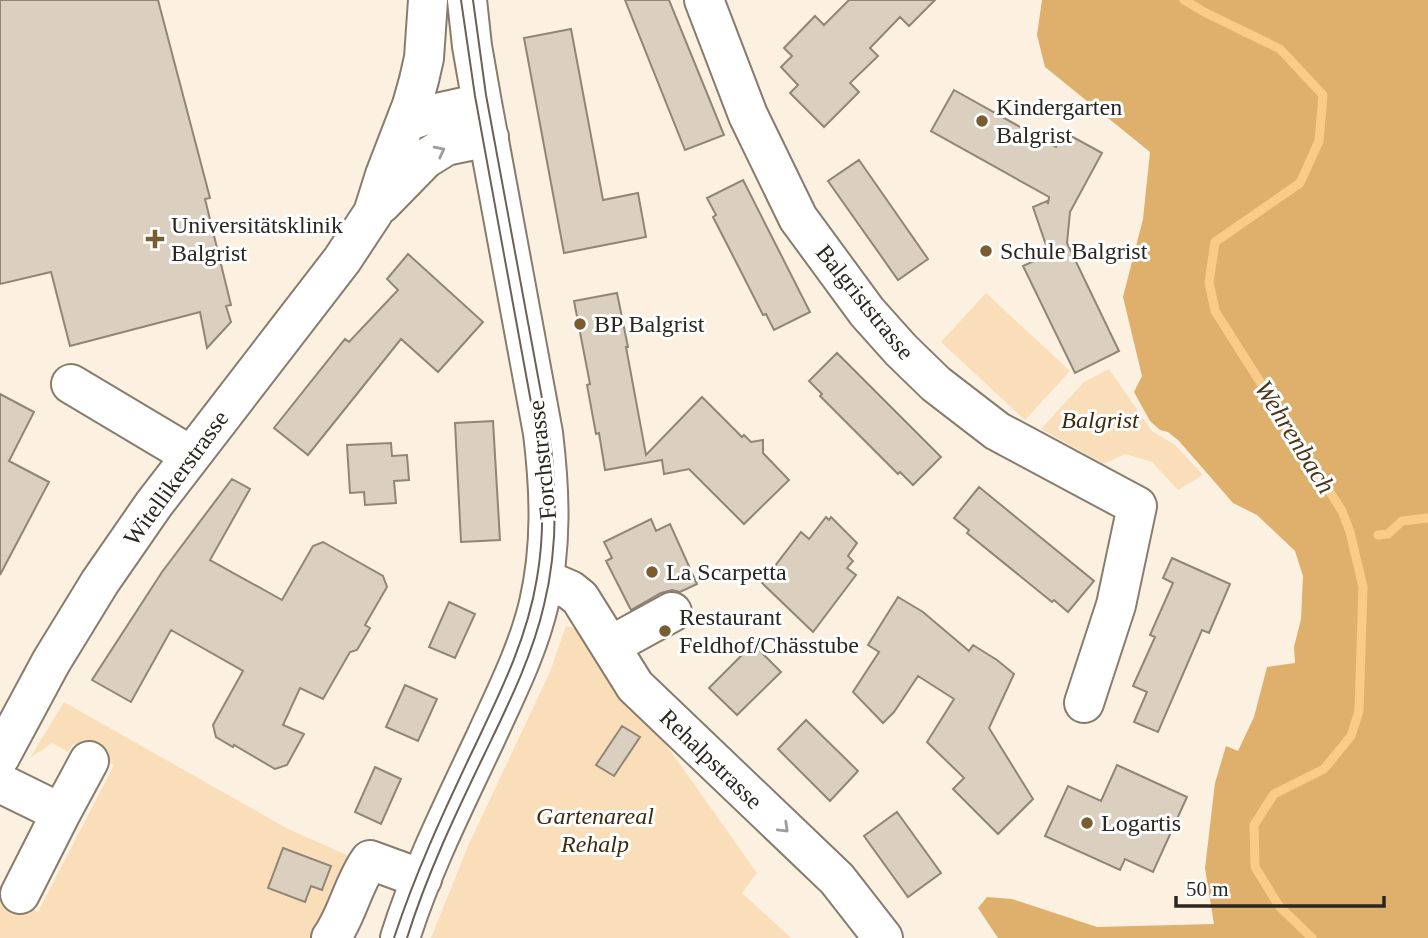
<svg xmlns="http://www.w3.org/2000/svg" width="1428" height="938" font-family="'Times New Roman',serif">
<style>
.green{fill:#f9deb9}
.forest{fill:#deb06c}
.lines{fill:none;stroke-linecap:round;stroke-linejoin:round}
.stream{stroke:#facb87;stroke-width:9}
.building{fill:#dbcfbf;stroke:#908576;stroke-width:2}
.minor-casing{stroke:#877c6d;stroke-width:42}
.major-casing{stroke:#877c6d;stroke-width:42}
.minor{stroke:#fff;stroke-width:38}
.major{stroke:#fff;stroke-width:38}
.tram{stroke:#696259;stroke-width:2}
.oneway{stroke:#9f9d9b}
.poi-dot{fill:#795c2f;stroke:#fff;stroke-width:2.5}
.labels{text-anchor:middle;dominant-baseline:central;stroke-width:6;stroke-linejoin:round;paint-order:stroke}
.poi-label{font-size:24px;fill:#2a2620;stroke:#fff;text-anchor:start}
.street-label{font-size:24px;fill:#2a2620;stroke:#fff}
.park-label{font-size:24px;font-style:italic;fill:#3e2b0c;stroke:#fff}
.water-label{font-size:26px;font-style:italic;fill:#4a3719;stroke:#fff}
</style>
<rect width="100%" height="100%" fill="#fcf0e0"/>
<path class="green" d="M986,293L1070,371L1025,420L941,342Z
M1109,369L1152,431L1175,445L1203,475L1178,490L1152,462L1125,454L1104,464L1041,429L1084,382Z
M566,626L590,632L647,718L757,873L742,893L791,938H431L468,846L550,672Z
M64,702L288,829L356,859L317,938H0V893L38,912L114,765L73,744L68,752L52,743L30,758Z"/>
<path class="forest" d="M1042,0H1428V938H998L978,908L987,897L1012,899L1097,927L1214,924L1205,868L1215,783L1226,746L1238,751L1254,717L1267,667L1295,663L1294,647L1301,619L1303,576L1295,551L1257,515L1233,503L1179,441L1168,432L1160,430L1150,421L1134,392L1142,376L1123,297L1143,219L1150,152L1045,67L1037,35Z"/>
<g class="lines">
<path class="stream" d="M1184,0L1206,13L1280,49L1323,95L1319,141L1300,183L1215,242L1209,282L1215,311L1342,511L1350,532L1363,587L1359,711L1351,736L1324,769L1274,794L1254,825L1255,867L1279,906L1312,938
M1378,535L1388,534L1402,521L1428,518"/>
</g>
<path class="building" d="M0,0H158L210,198L205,199L231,305L226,306L231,322L207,348L200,312L70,346L51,272L0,284Z
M625,0H669L724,135L685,150Z
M849,0H935L909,26L900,17L870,48L878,56L850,83L859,92L824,127L790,93L798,85L781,67L792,56L784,48L815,16L824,25Z
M571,29L603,200L638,193L646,237L564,253L524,38Z
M954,90L1056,147L1064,132L1102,153L1070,212L1067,243L1119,351L1075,373L1023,266L1049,254L1033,207L1047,201L1048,204L1049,197L931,131Z
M859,160L928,259L898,280L828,181Z
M743,180L810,312L774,330L766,314L763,315L732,254L713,217L716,215L707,198Z
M408,254L483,322L438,372L401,339L308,455L274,428L345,339L349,342L398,290L387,279Z
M617,293L628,347H626L646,455L702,397L742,437L744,435L751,442L763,440V453L789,480L744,524L689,469L664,474L662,460L605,470L599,433L596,434L587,385L590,384L574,301Z
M837,353L941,457L913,485L900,472L898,474L820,396L822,394L809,381Z
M0,394L34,412L9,461L49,482L0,575Z
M493,421L500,540L461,542L455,423Z
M391,443L392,456L407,455L409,480L394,481L396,503L365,505L364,492L350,493L347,445Z
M232,479L250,489L210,560L282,600L313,546L323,542L383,576L387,587L365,625L370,628L357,650L350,652L323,699L300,688L283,725L304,734L287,765L275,769L234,745L233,747L216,737L213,725L243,671L171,630L131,702L92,680L162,572Z
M979,487L1094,581L1068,612L1054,600L1052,602L967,533L969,530L954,518Z
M826,517L829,520L831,517L857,543L848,556L853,561L847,568L856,575L813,632L762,583L801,532L809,539Z
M651,519L656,531L670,524L697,584L680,592L672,590L661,593L631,610L606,561L612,558L604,542Z
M1172,558L1230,584L1209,633L1202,630L1158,732L1134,722L1147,692L1133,686L1155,637L1150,635L1173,583L1163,578Z
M898,597L923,612L969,651L973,645L997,660L1014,674L989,728L1033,799L998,834L953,789L964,778L927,742L954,699L918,676L894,712L883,723L853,692L879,652L868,645Z
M449,602L475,614L455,658L429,647Z
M753,644L781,672L737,715L709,688Z
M405,685L437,699L418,741L386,727Z
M806,720L858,771L830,801L778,749Z
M622,726L640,737L614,776L596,765Z
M1117,765L1187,797L1153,872L1125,859L1120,870L1045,836L1068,786L1101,801Z
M375,767L401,779L381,824L355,812Z
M897,812L941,873L908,897L864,836Z
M283,848L331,866L322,890L311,886L305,902L268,888Z"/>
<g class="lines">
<defs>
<path id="minor" d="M704,0L748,115L798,218L867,312L901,350L936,384L997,431L1137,506L1116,605L1084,703
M71,384L190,455
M544,579L570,590L580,598L635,686L837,879L883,938
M610,646L672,612
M0,783L61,813L89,761
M20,894L61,813
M331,938C348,914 353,883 370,860L422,879"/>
<path id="major" d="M406,122L423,116L482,103
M381,204L425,159L446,146L489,137
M0,757L51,662L100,582L154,504L342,260L373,213L385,175L412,105L419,80L424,58L428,0
M400,938C422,868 455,803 486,737C506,693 528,650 539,603C552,546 550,491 543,433L482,103L472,46L467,0"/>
</defs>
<use href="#minor" class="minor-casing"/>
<use href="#major" class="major-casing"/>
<use href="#minor" class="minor"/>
<use href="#major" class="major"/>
<path class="tram" d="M394,938C415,874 443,813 472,752C499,695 527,640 537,578C546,526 542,476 535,424L475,96L461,0
M407,938C427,874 456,813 485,753C508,705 532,657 544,605C557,553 557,500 551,447L486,95L473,0"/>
</g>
<defs><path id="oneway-chevron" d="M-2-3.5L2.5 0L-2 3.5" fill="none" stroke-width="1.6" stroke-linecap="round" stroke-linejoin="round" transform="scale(1.75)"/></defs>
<g class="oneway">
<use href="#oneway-chevron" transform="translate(440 151) rotate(-27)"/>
<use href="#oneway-chevron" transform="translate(784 828) rotate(44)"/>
</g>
<g class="poi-dot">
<circle cx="982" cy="121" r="7"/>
<path d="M151.5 228.5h7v7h7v7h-7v7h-7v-7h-7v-7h7z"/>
<circle cx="986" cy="251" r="7"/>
<circle cx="580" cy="324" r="7"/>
<circle cx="652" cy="572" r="7"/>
<circle cx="665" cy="631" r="7"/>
<circle cx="1087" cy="823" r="7"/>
</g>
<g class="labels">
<g class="poi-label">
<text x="996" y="107">Kindergarten<tspan x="996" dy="28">Balgrist</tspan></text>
<text x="171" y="225">Universitätsklinik<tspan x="171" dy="28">Balgrist</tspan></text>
<text x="1000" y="251">Schule Balgrist</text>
<text x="594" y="324">BP Balgrist</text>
<text x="666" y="572">La Scarpetta</text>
<text x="679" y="617">Restaurant<tspan x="679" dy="28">Feldhof/Chässtube</tspan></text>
<text x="1101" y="823">Logartis</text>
</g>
<g class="street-label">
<text transform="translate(865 302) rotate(51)">Balgriststrasse</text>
<text transform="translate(542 460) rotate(-96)">Forchstrasse</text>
<text transform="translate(176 478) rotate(-54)">Witellikerstrasse</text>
<text transform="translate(711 759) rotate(44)">Rehalpstrasse</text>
</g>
<g class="park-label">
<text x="1100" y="420">Balgrist</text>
<text x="595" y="816">Gartenareal<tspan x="595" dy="28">Rehalp</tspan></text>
</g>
<g class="water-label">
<text transform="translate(1295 437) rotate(58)">Wehrenbach</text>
</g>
</g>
<path d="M1176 896v10h208v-10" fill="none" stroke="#2a2620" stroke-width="3.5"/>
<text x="1186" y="896" font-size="21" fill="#2a2620" stroke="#ffffff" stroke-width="5" paint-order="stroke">50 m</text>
</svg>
